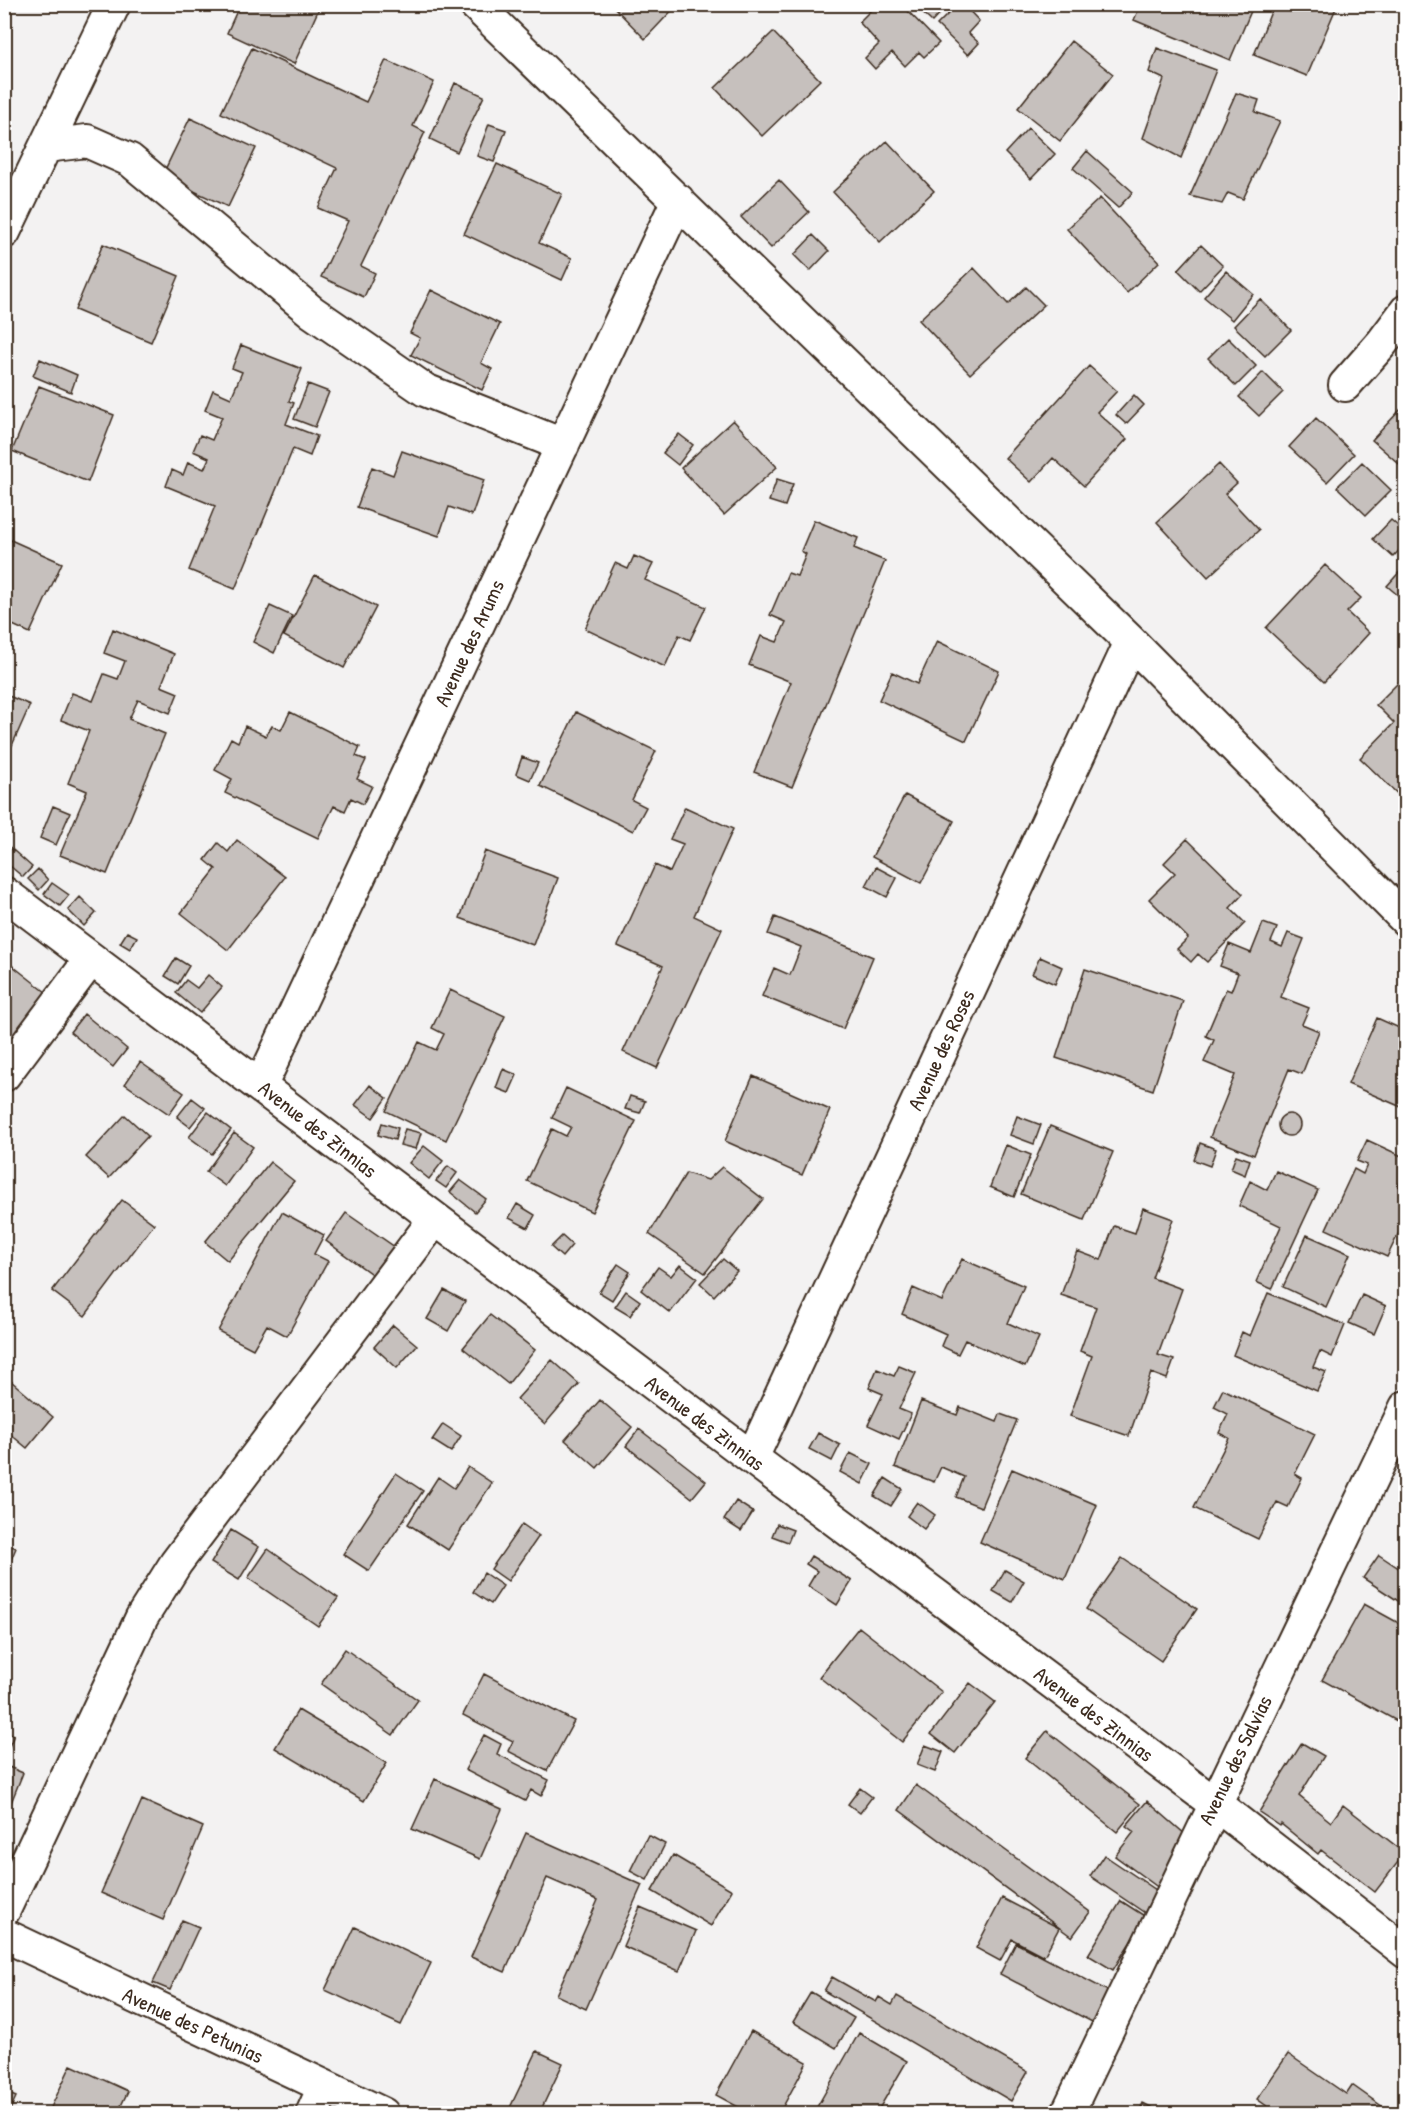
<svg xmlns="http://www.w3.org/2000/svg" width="1410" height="2118" font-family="'Patrick Hand',sans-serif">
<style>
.building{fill:#c6c0bd;stroke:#3b2a1e;stroke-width:1.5}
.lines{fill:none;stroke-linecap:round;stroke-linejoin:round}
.street-casing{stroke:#3b2a1e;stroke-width:36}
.street{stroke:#fff;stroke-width:32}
.labels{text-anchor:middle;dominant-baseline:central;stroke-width:6;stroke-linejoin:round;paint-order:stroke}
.street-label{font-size:21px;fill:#3b2a1e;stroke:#fff}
</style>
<rect width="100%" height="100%" fill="#f3f2f2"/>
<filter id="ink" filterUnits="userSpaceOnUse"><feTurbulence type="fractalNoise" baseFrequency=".0167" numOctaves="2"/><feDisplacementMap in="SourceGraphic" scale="12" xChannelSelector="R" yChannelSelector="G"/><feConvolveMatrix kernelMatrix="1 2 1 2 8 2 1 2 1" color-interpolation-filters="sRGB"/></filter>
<g filter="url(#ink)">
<path class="building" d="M240,4H321L294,64L227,33Z
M611,4H678L645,39Z
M877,4H901L939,43L924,57L919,52L905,66L892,52L875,69L865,58L879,44L859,22Z
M913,4H949L932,22Z
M958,4H963L979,21L968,33L979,43L968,55L937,25Z
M1141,4H1254L1230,60L1134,20Z
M1274,4H1326L1336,8L1307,76L1254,55Z
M773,32L820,80L762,136L715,88Z
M1071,41L1113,74L1060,141L1018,108Z
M252,48L366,102L386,60L434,82L413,126L425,132L361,266L375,273L364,297L321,277L348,221L318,208L337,168L221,113Z
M1157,48L1216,70L1181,158L1143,138L1164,79L1149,72Z
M455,83L484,96L457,152L430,139Z
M1236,93L1259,100L1255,112L1280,121L1243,199L1228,193L1222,204L1190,196Z
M190,118L256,148L228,207L162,176Z
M489,124L506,130L494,162L477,156Z
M1028,128L1055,154L1031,179L1005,153Z
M887,141L934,191L880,242L833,192Z
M1087,151L1133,192L1118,208L1073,168Z
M497,164L562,194L539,243L572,258L562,280L464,234Z
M779,180L809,212L771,248L741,217Z
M1100,198L1159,262L1127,293L1067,229Z
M813,235L829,251L810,271L794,255Z
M103,244L179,276L151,342L75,310Z
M1201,245L1223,266L1199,291L1178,270Z
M974,268L1008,304L1026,287L1044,305L970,374L919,320Z
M1226,271L1253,294L1232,320L1204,297Z
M431,290L500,324L481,363L492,369L482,390L411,355L420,338L410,333Z
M1260,299L1291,330L1265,356L1234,326Z
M1228,338L1256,366L1236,386L1208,358Z
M241,345L302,369L289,401L294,403L286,424L317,436L310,456L293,449L235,589L189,570L215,506L166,486L172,470L183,475L188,462L204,469L209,458L193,451L200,435L212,440L222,417L205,410L213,390L231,398L242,372L232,368Z
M40,359L77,375L71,392L33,376Z
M1089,366L1117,391L1097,412L1127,439L1084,486L1053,458L1031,482L1005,458Z
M1263,372L1283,392L1259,416L1239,397Z
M308,384L329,392L315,427L294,419Z
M39,386L114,415L88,482L12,451Z
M1134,395L1144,405L1126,424L1116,415Z
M1402,408L1406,411V470L1372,440Z
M1316,418L1354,454L1327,482L1289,447Z
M733,420L777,467L724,515L681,468Z
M679,434L693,445L678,465L663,453Z
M402,451L484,480L472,515L449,507L439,536L357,507L372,467L393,475Z
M1362,462L1391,490L1366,515L1337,487Z
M1219,464L1237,483L1225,494L1259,530L1208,577L1157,522Z
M777,479L793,484L785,506L769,501Z
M814,520L858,538L854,548L885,561L792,787L754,772L791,682L749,665L761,636L777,642L786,622L770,615L788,573L797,576L806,554L801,551Z
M1391,520L1406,533V543L1393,557L1373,539Z
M4,537L62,563L30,633L4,621Z
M634,556L653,564L645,580L706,607L690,640L679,635L665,667L585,629L615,563L628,569Z
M1325,565L1361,598L1347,612L1369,633L1324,682L1266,628Z
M1403,568L1406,570V602L1387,586Z
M315,575L376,607L344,668L284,636Z
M270,606L292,616L274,653L253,642Z
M113,629L174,654L161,686L178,693L170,713L138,700L129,719L165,734L107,874L60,855L87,791L68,783L89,731L61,720L72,693L93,701L104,674L118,679L125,661L104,653Z
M937,641L999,671L966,741L879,700L892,672L917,684Z
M1400,681L1406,687V802L1360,758L1394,723L1376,705Z
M4,694L30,705L6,759L4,758Z
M290,712L360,747L356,756L366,760L357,779L372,786L363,804L351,798L345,811L334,806L318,838L225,793L232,779L215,770L231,738L238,742L245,726L266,736L272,726L281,730Z
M576,712L656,751L632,800L646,807L633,831L540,786Z
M522,757L538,763L530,780L516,774Z
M905,795L954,821L921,883L872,857Z
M53,806L70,813L56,845L40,838Z
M685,807L733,829L694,916L722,929L657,1068L623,1052L663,966L618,946L655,865L670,872L683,844L670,839Z
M1187,839L1243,894L1230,908L1245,923L1207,962L1198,954L1191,962L1177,949L1188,938L1149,899L1175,873L1164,863Z
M237,840L285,877L228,950L181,913L216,869L205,860L218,843L228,852Z
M5,843L32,867L23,877L4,861Z
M485,851L558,878L533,945L460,918Z
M876,867L897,878L887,897L866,886Z
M38,869L48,880L39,890L28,879Z
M52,883L69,895L60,906L44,894Z
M80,897L96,913L84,926L68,910Z
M775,917L873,957L843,1029L762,996L774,968L790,975L801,947L768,934Z
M1263,923L1277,928L1271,942L1282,947L1288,933L1304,939L1281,997L1309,1008L1302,1024L1319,1031L1302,1074L1289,1069L1254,1155L1210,1137L1235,1075L1204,1062L1214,1040L1206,1036L1226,989L1231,991L1238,973L1220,966L1229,944L1251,953Z
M127,932L137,937L130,949L120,943Z
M1040,957L1062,967L1055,984L1032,974Z
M176,958L189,966L178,984L165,976Z
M9,963L56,1000L4,1063V969Z
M1085,969L1183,1001L1153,1090L1056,1058Z
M208,975L222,987L200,1013L176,993L186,980L197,988Z
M450,990L505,1016L446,1140L386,1111L419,1042L436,1050L444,1034L432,1028Z
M84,1014L127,1049L113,1067L70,1032Z
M1377,1018L1406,1031V1109L1348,1084Z
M140,1062L184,1093L169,1114L125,1084Z
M503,1069L517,1075L509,1093L496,1088Z
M753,1076L830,1110L802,1175L725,1141Z
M370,1085L387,1098L373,1118L355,1105Z
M566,1088L636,1121L592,1212L527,1181L552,1129L566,1136L571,1127L552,1118Z
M630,1096L645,1101L640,1113L625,1109Z
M192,1098L205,1108L190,1127L177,1117Z
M208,1112L231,1130L212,1154L189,1137Z
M1278 1125a11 11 0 1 1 22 0a11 11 0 1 1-22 0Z
M125,1115L148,1136L109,1178L86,1157Z
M1017,1116L1041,1125L1034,1144L1010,1135Z
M382,1123L398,1128L395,1140L378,1135Z
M1050,1126L1113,1152L1084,1220L1021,1194Z
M405,1129L421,1133L416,1149L400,1145Z
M234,1133L253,1147L225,1186L206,1172Z
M1367,1140L1406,1158V1169L1398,1186L1406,1189V1218L1387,1257L1326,1229L1354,1169L1363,1174L1367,1165L1357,1161Z
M1200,1143L1216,1149L1210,1166L1194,1160Z
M1006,1145L1031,1155L1014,1197L990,1187Z
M424,1146L443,1161L429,1179L409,1163Z
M1236,1155L1250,1160L1245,1175L1231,1169Z
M270,1162L294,1181L228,1261L205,1242Z
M448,1166L457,1173L446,1188L436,1181Z
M722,1167L763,1199L705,1273L649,1234L686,1173L708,1180Z
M1276,1171L1318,1190L1272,1289L1256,1282L1281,1226L1239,1206L1250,1181L1267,1190Z
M460,1180L486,1199L475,1212L450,1192Z
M122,1200L154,1224L85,1316L52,1291Z
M517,1204L535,1215L528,1228L509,1218Z
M1143,1208L1173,1219L1152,1278L1182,1289L1158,1355L1174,1360L1167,1379L1151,1373L1129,1436L1070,1416L1092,1356L1080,1351L1096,1307L1061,1295L1077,1251L1101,1260L1114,1226L1135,1233Z
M282,1212L324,1235L314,1254L328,1261L287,1336L267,1325L253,1349L218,1331Z
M346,1213L402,1252L381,1281L326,1241Z
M1307,1235L1350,1254L1326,1307L1283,1287Z
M562,1236L572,1245L562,1257L551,1247Z
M723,1259L737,1271L714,1296L700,1283Z
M962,1259L1024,1286L1008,1323L1039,1337L1025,1367L965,1340L958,1354L941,1346L946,1334L902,1314L913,1288L942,1301Z
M618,1264L630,1272L612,1300L599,1292Z
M680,1265L697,1278L670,1313L641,1290L658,1267L671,1276Z
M444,1290L465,1301L448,1331L427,1319Z
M626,1291L640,1301L630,1316L615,1307Z
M1268,1293L1345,1325L1332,1357L1320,1351L1313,1367L1326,1372L1317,1391L1233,1355L1242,1332L1250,1336Z
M1362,1295L1386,1306L1374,1334L1349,1323Z
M490,1315L535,1350L508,1384L463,1348Z
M393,1325L417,1345L397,1368L374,1347Z
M552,1360L579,1384L545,1424L517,1399Z
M899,1366L916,1373L899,1409L911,1414L899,1439L868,1425L883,1394L869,1388L877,1369L894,1376Z
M4,1375L53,1417L27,1448L4,1429Z
M1223,1389L1315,1434L1295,1474L1302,1478L1288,1507L1277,1502L1258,1539L1194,1508L1229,1438L1219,1433L1228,1414L1214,1407Z
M600,1400L632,1427L597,1468L565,1440Z
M921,1401L957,1415L960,1407L997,1422L1000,1414L1017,1420L981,1507L956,1497L964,1477L941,1467L934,1482L895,1467Z
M443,1424L461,1436L451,1452L432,1440Z
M639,1429L706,1481L692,1498L626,1446Z
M818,1433L840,1445L832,1461L809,1449Z
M850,1453L872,1464L862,1484L840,1472Z
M468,1467L492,1483L448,1550L408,1524L438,1477L454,1488Z
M1012,1469L1097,1505L1065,1579L980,1542Z
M396,1473L423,1491L369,1571L343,1554Z
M885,1478L902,1489L891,1506L874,1496Z
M736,1501L753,1512L741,1531L724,1520Z
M917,1502L935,1515L924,1529L907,1516Z
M522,1524L539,1536L508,1581L491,1569Z
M777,1524L793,1530L788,1542L772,1536Z
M231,1530L259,1547L239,1580L211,1563Z
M5,1543L16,1548L4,1576V1545Z
M268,1549L338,1598L318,1626L248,1578Z
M1379,1555L1406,1573V1606L1363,1578Z
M811,1556L852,1581L837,1605L808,1586L817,1571L806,1564Z
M1122,1558L1197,1609L1161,1661L1086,1609Z
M1005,1570L1024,1581L1012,1602L993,1591Z
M484,1573L503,1586L491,1604L473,1592Z
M1364,1604L1406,1627V1726L1322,1680Z
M859,1627L942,1692L902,1742L819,1677Z
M345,1649L418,1700L393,1735L321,1684Z
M484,1674L574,1721L547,1771L508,1751L513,1741L463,1715Z
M970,1683L995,1702L955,1753L931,1734Z
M298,1710L387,1763L364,1801L275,1748Z
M4,1731L14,1735L4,1758Z
M1047,1731L1140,1804L1117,1832L1025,1758Z
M484,1735L501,1744L497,1754L549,1780L541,1796L531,1790L525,1801L465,1770Z
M1302,1743L1324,1756L1299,1796L1331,1822L1343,1805L1405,1853L1375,1892L1321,1850L1318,1854L1281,1824L1280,1826L1259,1812Z
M925,1745L943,1752L935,1772L917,1765Z
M4,1765L23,1773L4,1820Z
M435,1779L502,1809L480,1859L412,1829Z
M916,1785L1090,1912L1072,1937L899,1810Z
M860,1788L872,1797L860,1813L848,1804Z
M142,1800L203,1827L163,1920L101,1893Z
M1147,1801L1194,1842L1163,1891L1115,1856L1134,1832L1126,1826Z
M526,1833L642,1885L586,2009L556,1995L598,1900L547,1878L505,1972L471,1957Z
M648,1835L665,1844L647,1880L630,1871Z
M673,1855L732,1890L711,1926L652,1891Z
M1104,1855L1162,1894L1148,1915L1090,1876Z
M1002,1898L1059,1928L1044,1956L1012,1939L1000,1961L976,1948Z
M1121,1901L1146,1917L1113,1970L1088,1955Z
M640,1907L696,1931L679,1971L623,1946Z
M182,1920L199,1927L170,1990L153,1983Z
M355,1927L431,1963L401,2025L325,1990Z
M1016,1943L1110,1992L1094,2023L1000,1974Z
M832,1977L876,2002L879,1997L892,2005L897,1996L1028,2072L1011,2101L824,1991Z
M811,1992L854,2018L836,2048L793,2022Z
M751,2031L807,2062L779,2114H751L716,2095Z
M859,2033L907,2061L876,2114H813Z
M537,2051L563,2063L539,2114H507Z
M1288,2054L1346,2094L1352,2085L1390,2112L1389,2114H1278L1257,2099Z
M71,2065L128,2091L117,2114H48Z
M4,2092L16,2097L8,2114H4Z
M1143,2103L1164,2114H1138Z"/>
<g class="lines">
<defs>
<path id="street" d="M475,4L1131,642L1406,920
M46,146L87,141L130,160L312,312L425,390L563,445
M4,232L114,4
M1345,385L1382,343L1406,311
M4,893L752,1458L1214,1803L1406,1952
M4,1075L91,959
M261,1085L678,200
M752,1458L1131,642
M4,1910L142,1617L176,1563L435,1219
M4,1935L383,2114
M312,2114L324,2087
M1067,2114L1406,1407"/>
</defs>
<use href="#street" class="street-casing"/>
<use href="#street" class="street"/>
</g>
</g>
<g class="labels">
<g class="street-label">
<text transform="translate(469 643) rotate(-65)">Avenue des Arums</text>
<text transform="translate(941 1050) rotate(-65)">Avenue des Roses</text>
<text transform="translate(318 1129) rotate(38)">Avenue des Zinnias</text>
<text transform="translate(705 1423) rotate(37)">Avenue des Zinnias</text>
<text transform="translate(1094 1714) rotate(37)">Avenue des Zinnias</text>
<text transform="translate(1235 1760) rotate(-64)">Avenue des Salvias</text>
<text transform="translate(193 2025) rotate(25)">Avenue des Petunias</text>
</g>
</g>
<rect width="1410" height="2118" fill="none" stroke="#fff" stroke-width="24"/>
<rect x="12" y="12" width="1386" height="2094" fill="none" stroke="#3b2a1e" stroke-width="2" filter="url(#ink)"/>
</svg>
